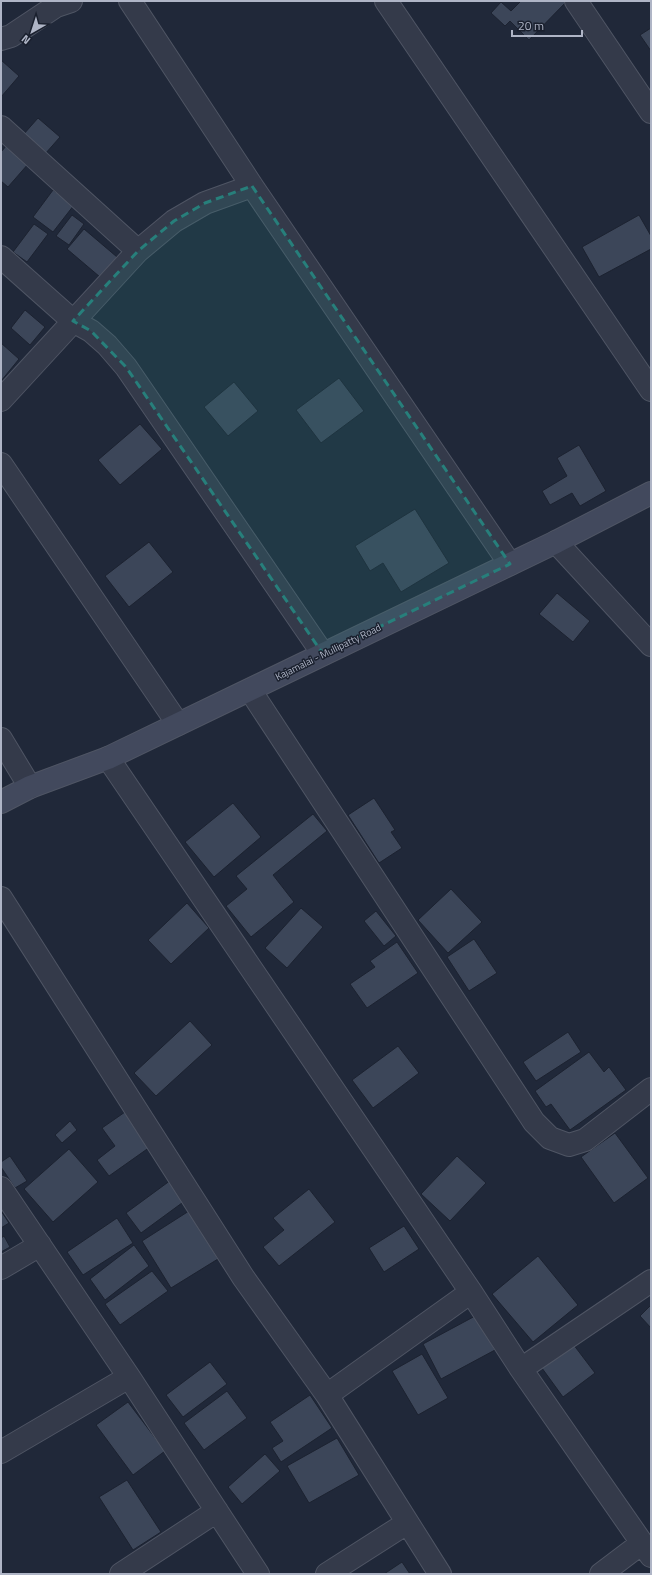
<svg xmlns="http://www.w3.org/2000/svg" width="652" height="1575" font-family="'Titillium Web',sans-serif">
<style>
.building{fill:#3c4659;stroke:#1c2230}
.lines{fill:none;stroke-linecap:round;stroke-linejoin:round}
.minor-casing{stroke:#4f5564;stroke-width:24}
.secondary-casing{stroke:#4f5564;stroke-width:24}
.minor{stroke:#343a4a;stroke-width:22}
.secondary{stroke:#42495d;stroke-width:22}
.marked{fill:#277f7b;fill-opacity:0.2;stroke:#277f7b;stroke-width:3;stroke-dasharray:8 5;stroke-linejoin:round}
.labels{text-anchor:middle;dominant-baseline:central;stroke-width:3;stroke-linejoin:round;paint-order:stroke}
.street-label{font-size:10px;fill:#afb5c6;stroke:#1a202e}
</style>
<rect width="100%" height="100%" fill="#202839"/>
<path class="building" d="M521,1H567L529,40L510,21L505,26L491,13L501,2L511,11Z
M651,28V51L640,35Z
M1,60L19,76L1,97Z
M38,118L60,137L45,154L23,135Z
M7,145L29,163L8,187L1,181V152Z
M53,190L74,205L53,232L33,217Z
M72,215L84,224L69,245L56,236Z
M639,215L651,236V249L599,277L582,247Z
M34,224L48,234L27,262L13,252Z
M84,229L117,257L100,277L67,249Z
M25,310L45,327L30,345L11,328Z
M1,343L19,359L1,381Z
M339,378L364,411L321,443L296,410Z
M234,382L258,411L228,436L204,407Z
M140,424L162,449L120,485L98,460Z
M579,445L606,491L580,506L572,493L550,505L542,491L567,476L557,458Z
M415,509L449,563L401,592L383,563L370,571L355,546Z
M149,542L173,572L129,607L105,576Z
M557,593L590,621L573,642L539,614Z
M374,798L395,830L391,832L402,848L379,863L348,815Z
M233,803L261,837L214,877L185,842Z
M313,814L327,831L273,875L294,902L251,937L226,906L247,889L236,876Z
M451,889L482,922L448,953L418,920Z
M187,903L209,928L171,964L148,940Z
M301,908L323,927L287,968L265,948Z
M376,911L396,936L384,946L364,921Z
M474,939L497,973L469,991L447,957Z
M397,942L418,973L367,1008L350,984L375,967L370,961Z
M190,1021L212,1045L156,1096L134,1073Z
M568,1032L581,1052L536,1081L523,1062Z
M398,1046L419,1073L373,1108L352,1080Z
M589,1052L604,1072L609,1067L626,1090L570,1130L551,1104L546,1107L535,1091Z
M125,1112L150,1147L109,1176L97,1160L115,1146L102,1128Z
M70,1121L77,1130L62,1143L55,1135Z
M615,1133L648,1178L614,1203L581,1157Z
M69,1149L98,1182L53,1222L24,1189Z
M10,1156L27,1181L15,1188L1,1167V1162Z
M457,1156L486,1183L450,1221L421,1194Z
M171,1180L186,1200L141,1233L126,1213Z
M309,1189L335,1222L279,1266L263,1247L284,1230L273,1218Z
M1,1211L9,1223L1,1228Z
M189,1211L218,1259L171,1288L142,1241Z
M117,1218L133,1243L83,1275L67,1252Z
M404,1226L419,1249L384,1272L369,1248Z
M4,1236L10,1247L1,1252V1238Z
M134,1245L149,1266L105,1300L90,1279Z
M538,1256L578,1305L533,1342L492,1294Z
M152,1271L168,1291L120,1325L105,1304Z
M651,1305V1328L640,1316Z
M477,1315L495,1350L441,1379L423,1344Z
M570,1340L595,1373L563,1397L539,1364Z
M422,1354L448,1398L418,1415L392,1371Z
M210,1362L227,1384L183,1417L166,1395Z
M227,1391L247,1418L204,1450L184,1423Z
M310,1395L332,1428L281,1462L272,1448L283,1441L270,1422Z
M128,1402L165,1451L133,1475L96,1425Z
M337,1438L359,1475L309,1503L287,1466Z
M265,1454L280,1471L242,1504L228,1487Z
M127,1480L161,1532L133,1550L99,1497Z
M402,1562L410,1574H384Z"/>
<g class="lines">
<defs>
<path id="minor" d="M130,1L252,186L510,564
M386,1L651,390
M576,1L651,112
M1,39L11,36L56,6L71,1
M1,127L138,251
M1,257L73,321L91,331L107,345L126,367L323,654
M1,400L138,251L174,221L205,203L252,186
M1,464L178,724
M556,542L651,645
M250,690L534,1122L550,1138L569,1145L585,1140L651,1089
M1,739L30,787
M108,758L471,1292L521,1369L651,1556
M1,898L243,1277L327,1395L440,1574
M1,1188L129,1377L258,1574
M1,1268L40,1245
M521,1369L651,1281
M327,1395L471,1292
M1,1452L129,1377
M121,1574L217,1511
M327,1574L407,1523
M601,1574L642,1543"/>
<path id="secondary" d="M1,802L30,787L108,758L556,542L651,493"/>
</defs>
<use href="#minor" class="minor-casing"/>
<use href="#secondary" class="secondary-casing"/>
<use href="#minor" class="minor"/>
<use href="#secondary" class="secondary"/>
</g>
<path class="marked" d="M252,186L510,564L323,654L126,367L91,331L73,321L138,251L174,221L205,203Z"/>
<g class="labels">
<g class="street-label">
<text transform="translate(328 652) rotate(-26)">Kajamalai - Mullipatty Road</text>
</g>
</g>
<rect width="652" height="1575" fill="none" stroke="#afb5c6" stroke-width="4"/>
<g transform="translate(32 32) rotate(219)" stroke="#1a202e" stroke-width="3" paint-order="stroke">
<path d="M0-3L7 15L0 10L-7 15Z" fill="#afb5c6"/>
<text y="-6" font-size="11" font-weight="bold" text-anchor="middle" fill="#afb5c6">N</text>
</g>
<path d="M512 30v6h70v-6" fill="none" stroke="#afb5c6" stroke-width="2"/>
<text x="518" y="30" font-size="12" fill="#afb5c6" stroke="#1a202e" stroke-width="3" paint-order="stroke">20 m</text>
</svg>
